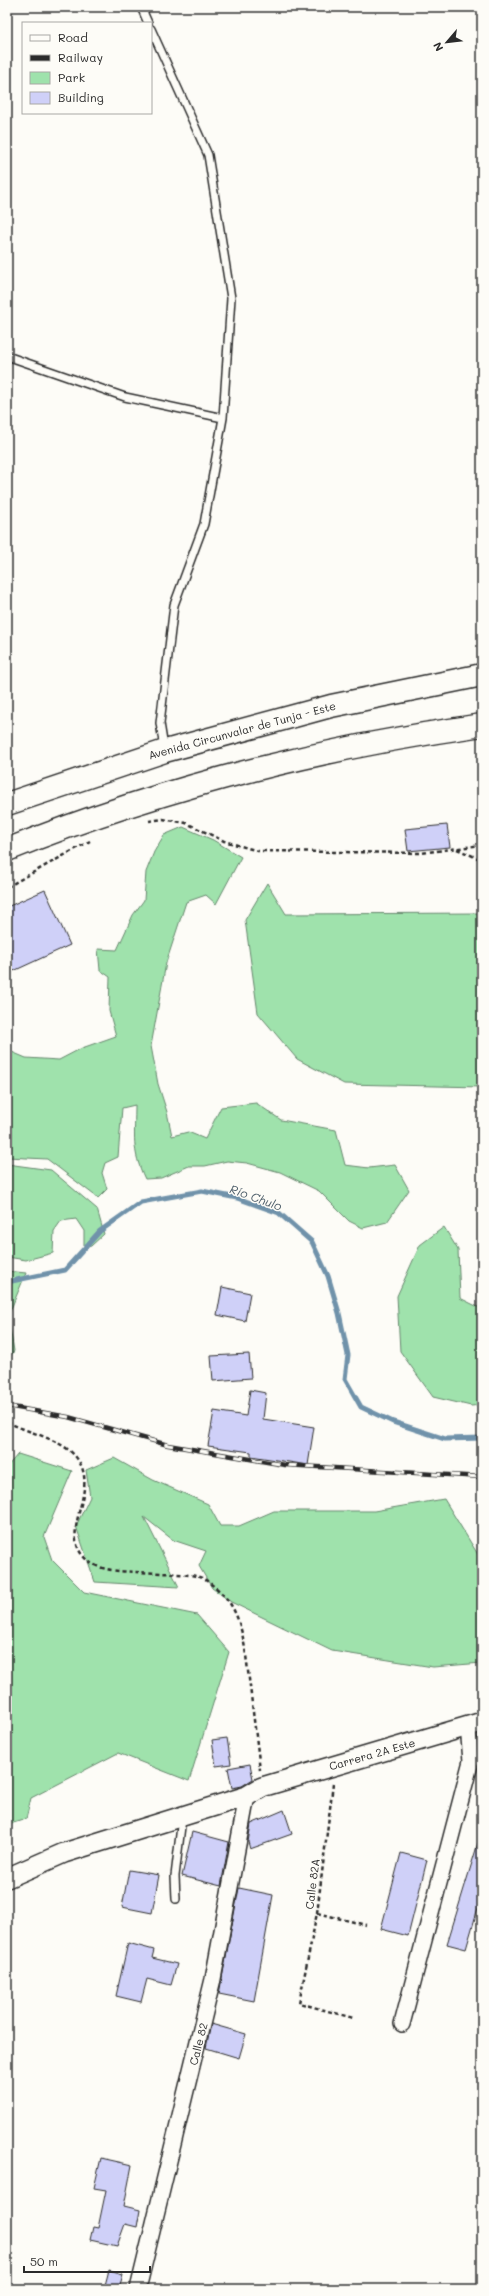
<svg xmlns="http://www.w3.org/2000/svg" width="489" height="2296" font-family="Mali,sans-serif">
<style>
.green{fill:#9fe2ac;stroke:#65866c}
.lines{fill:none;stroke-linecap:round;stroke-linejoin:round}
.stream{stroke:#7092aa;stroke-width:5}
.building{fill:#cfd0f8;stroke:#2b2b2b}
.service-casing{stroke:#2b2b2b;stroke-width:10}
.minor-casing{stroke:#2b2b2b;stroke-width:18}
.tertiary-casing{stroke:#2b2b2b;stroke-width:22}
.trunk-casing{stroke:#2b2b2b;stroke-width:25}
.path{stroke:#2b2b2b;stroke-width:2.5;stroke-dasharray:4 3;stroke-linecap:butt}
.service{stroke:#fdfcf7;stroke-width:7}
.minor{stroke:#fdfcf7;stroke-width:15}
.tertiary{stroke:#fdfcf7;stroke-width:19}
.trunk{stroke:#fdfcf7;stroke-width:22}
.rail-casing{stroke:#2b2b2b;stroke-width:4.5}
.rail{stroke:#fdfcf7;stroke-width:3;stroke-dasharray:9;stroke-linecap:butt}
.labels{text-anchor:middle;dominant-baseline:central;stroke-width:3;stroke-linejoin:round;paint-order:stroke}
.street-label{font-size:11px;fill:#2b2b2b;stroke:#fdfcf7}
.water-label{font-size:12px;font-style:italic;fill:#4e5e6a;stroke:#fdfcf7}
</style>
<rect width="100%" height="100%" fill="#fdfcf7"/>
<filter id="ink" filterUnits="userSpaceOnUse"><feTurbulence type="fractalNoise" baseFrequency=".025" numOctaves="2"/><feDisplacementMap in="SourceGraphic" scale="8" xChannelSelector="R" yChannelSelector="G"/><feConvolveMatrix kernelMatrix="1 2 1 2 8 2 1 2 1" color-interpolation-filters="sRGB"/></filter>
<g filter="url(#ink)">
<path class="green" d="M183,827L213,840L241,857L216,904L206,895L186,902L166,963L151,1046L158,1084L167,1112L172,1136L188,1132L205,1139L221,1107L256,1103L281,1120L336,1130L345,1165L369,1168L395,1165L409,1190L387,1222L363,1228L349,1221L319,1191L280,1172L247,1163L227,1161L205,1166H189L161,1178L145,1179C131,1150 135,1135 135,1105L122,1108L118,1157L105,1163L102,1173L107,1189L98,1198L47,1159L7,1157V1050L26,1058L59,1060L82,1048L116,1036L109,1011L110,977L100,970L98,949L117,950L133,915L144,900L146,872L154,852L164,835Z
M267,883L286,914L482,913V1087L344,1084L297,1059L258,1013L245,920Z
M7,1164L51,1170L97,1209L104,1234L91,1246L84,1248V1231L76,1219L61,1221L54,1231L53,1253L26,1260L7,1257Z
M444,1227L458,1250L460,1298L482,1309V1405L471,1406L433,1397L400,1351L397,1296L420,1245Z
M7,1271L26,1273L8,1316L14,1351L7,1361Z
M18,1454L72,1471L44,1537L52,1560L84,1592L197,1615L229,1652L189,1781L118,1753L31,1798L26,1819L7,1825V1467Z
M114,1458L153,1480L208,1504L220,1526H239L274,1511H374L444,1499L482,1561V1663L433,1667L332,1651L231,1602L212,1588L199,1566L206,1551L173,1540L144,1517L179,1587L95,1582L76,1526L90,1497L86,1470Z"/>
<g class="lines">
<path class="stream" d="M7,1282L65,1270L100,1231L141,1202L202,1191L237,1198L279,1213L312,1242L328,1276L339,1313L348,1355L345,1379L361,1407L393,1422L445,1439L482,1438"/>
</g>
<path class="building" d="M447,825L450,847L408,851L405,829Z
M45,890L70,945L7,974V907Z
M222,1287L250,1293L245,1321L217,1315Z
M249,1354L251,1378L213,1381L211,1356Z
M250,1390L266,1393L263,1419L314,1427L308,1465L251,1456V1452L208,1446L214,1411L246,1416Z
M227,1738L231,1764L216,1766L212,1740Z
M250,1764L253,1779L242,1786L232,1788L228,1768Z
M284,1810L292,1834L250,1849L248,1842L251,1824Z
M192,1832L229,1842L221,1886L182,1876Z
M478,1843H482V1894L466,1949L447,1944Z
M401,1853L427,1860L408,1936L381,1929Z
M129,1870L159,1875L152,1913L122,1907Z
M239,1888L273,1895L254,2001L219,1994Z
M128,1943L154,1950L152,1958L177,1964L171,1985L147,1979L141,2002L116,1996Z
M211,2024L246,2034L239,2058L206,2048Z
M101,2158L132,2165L124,2206L140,2210L137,2227L125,2224L117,2246L90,2240L93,2227L98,2228L106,2190L94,2188Z
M109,2270L123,2274L119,2289H104Z"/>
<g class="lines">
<defs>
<path id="service" d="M141,7L148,23
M151,29L208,155L231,298L223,418L204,524L174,605L160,723L164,748
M7,356L125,397L223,418
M176,1899L175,1876L182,1818"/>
<path id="minor" d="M402,2024L471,1761L468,1726
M138,2289L213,1979L247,1796"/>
<path id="tertiary" d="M7,1878L64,1853L247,1796L262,1787L482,1722"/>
<path id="trunk" d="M7,804L165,751L331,706L482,675
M7,850C157,789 322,748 482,725"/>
</defs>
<use href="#service" class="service-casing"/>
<use href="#minor" class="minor-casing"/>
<use href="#tertiary" class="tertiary-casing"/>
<use href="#trunk" class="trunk-casing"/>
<path class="path" d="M149,821L163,819L186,823L224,841L258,851L421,853L482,845
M457,849L482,860
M7,887L90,841
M7,1422C27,1432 53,1437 70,1451C107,1483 58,1526 83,1556C95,1571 118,1571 136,1572C149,1573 193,1573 202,1578C211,1583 223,1593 229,1602C245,1625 246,1660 250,1686C253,1714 257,1742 260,1770
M333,1784L317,1913L299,2003L353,2018
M317,1913L366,1925"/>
<use href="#service" class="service"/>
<use href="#minor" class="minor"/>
<use href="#tertiary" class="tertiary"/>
<use href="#trunk" class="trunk"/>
<defs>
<path id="rail" d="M7,1406L68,1417L168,1445L285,1465L482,1477"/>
</defs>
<use href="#rail" class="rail-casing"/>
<use href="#rail" class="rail"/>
</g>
</g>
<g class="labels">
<g class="street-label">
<text transform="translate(242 730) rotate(-15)">Avenida Circunvalar de Tunja - Este</text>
<text transform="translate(372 1754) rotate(-16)">Carrera 2A Este</text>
<text transform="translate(312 1884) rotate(-83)">Calle 82A</text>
<text transform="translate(198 2044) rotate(-76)">Calle 82</text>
</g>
<g class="water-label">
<text transform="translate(256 1197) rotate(20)">Río Chulo</text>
</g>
</g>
<rect width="489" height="2296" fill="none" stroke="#fdfcf7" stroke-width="24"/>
<rect x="12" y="12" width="465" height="2272" fill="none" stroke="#2b2b2b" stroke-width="1.5" filter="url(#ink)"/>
<rect x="22" y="22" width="130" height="92" fill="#fdfcf7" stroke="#a9a8a5"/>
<rect x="30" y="35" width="20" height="6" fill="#fdfcf7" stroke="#a9a8a5"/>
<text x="58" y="42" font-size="12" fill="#2b2b2b">Road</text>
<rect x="30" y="55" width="20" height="6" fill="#2b2b2b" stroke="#a9a8a5"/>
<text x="58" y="62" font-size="12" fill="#2b2b2b">Railway</text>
<rect x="30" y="72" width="20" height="12" fill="#9fe2ac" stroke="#a9a8a5"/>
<text x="58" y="82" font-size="12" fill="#2b2b2b">Park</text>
<rect x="30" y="92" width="20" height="12" fill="#cfd0f8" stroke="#a9a8a5"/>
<text x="58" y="102" font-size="12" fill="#2b2b2b">Building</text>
<g transform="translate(447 42) rotate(242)" stroke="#fdfcf7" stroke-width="3" paint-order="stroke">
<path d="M0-3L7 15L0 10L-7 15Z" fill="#2b2b2b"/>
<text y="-6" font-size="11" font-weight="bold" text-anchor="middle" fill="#2b2b2b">N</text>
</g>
<path d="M24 2266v6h126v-6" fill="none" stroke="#2b2b2b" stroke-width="2"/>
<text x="30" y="2266" font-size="12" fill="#2b2b2b" stroke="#fdfcf7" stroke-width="3" paint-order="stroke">50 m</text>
</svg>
